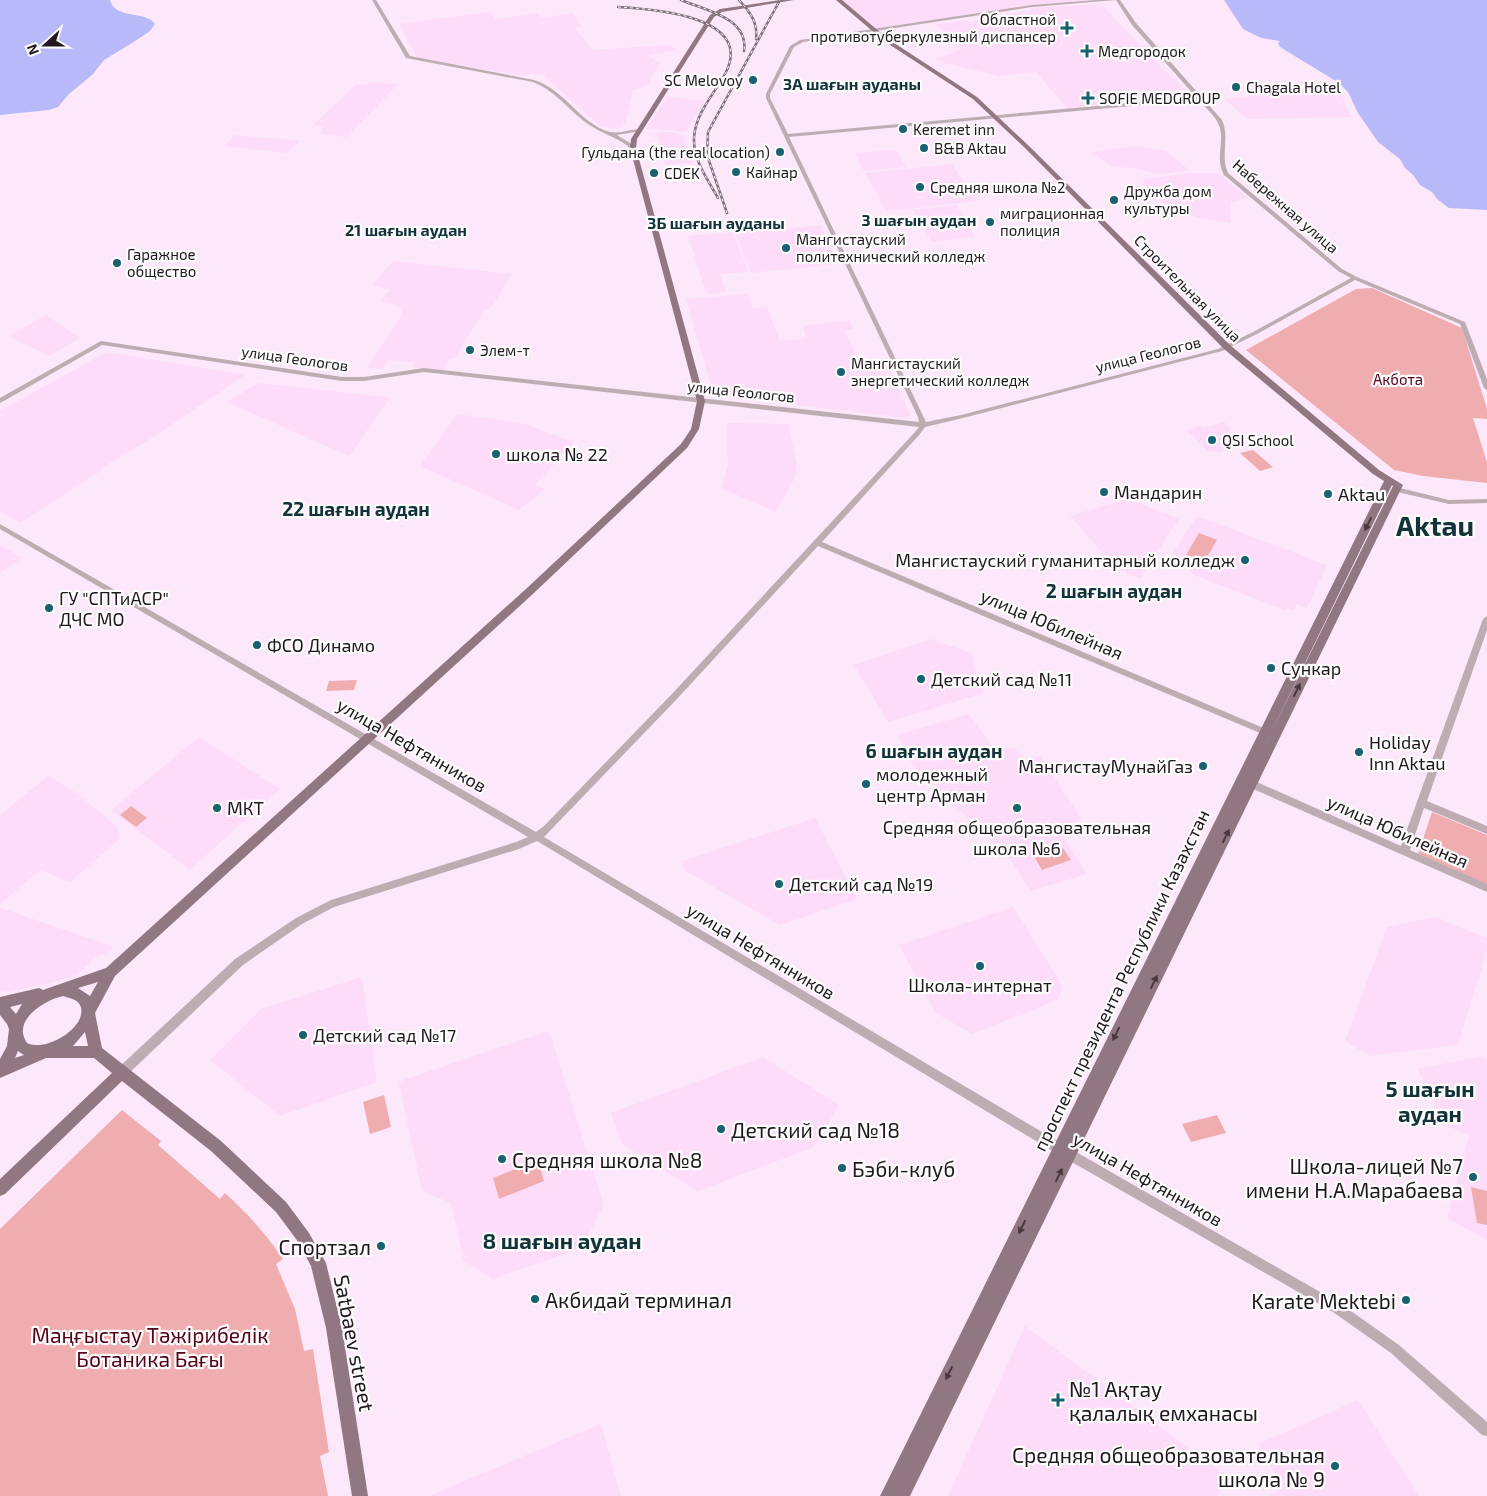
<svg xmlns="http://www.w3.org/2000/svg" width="1487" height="1496" font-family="'Exo 2',sans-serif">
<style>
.built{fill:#fddcf9}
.green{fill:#f0adb0}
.water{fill:#b8b9f8}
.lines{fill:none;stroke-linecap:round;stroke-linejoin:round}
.minor{fill:#bdadb3;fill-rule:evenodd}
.major{fill:#917781;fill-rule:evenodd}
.rail-casing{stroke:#7e6f7c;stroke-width:2.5}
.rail{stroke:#fcfcfc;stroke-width:1;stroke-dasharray:3;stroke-linecap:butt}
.oneway{fill:#483941}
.poi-dot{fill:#186170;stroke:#fcfcfc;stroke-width:2}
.labels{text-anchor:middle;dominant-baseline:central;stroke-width:4.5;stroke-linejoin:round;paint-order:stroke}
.far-poi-label{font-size:15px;fill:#20171f;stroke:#fcfcfc;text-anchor:start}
.far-street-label{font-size:15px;fill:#20171f;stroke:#fcfcfc}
.far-park-label{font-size:15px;fill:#540116;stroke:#fcfcfc}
.far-neighbourhood-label{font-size:16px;font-weight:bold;fill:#12333a;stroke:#fcfcfc}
.poi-label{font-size:18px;fill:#20171f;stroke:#fcfcfc;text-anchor:start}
.street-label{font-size:18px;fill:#20171f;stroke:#fcfcfc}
.neighbourhood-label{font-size:19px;font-weight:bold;fill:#12333a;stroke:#fcfcfc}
.near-poi-label{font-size:21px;fill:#20171f;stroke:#fcfcfc;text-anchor:start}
.near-park-label{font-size:21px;fill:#540116;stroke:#fcfcfc}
.near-street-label{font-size:21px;fill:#20171f;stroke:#fcfcfc}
.near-neighbourhood-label{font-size:22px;font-weight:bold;fill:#12333a;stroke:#fcfcfc}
.town-label{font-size:28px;font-weight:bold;fill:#12333a;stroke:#fcfcfc}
</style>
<rect width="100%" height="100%" fill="#fde7fa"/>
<path class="built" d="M839,0H1114L1032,6L874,31Z
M1101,4L1141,46L1148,45L1157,56L1152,57L1185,90L1154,93L1160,100L1067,108L1036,72L999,76L944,63L936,59L962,49L946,37L949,36L935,24L966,20L970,22L983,20V18L1031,10V8Z
M490,12L496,19L537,13L542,18L573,13L582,27L575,28L592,50L671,45L676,50L648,55L660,64L652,76L650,83L644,87L633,90L626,122L619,129L601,127L543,75L529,74L526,76L420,59L417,57L399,24Z
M370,82L398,84L347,137L319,134L324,127L313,125L357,84L367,85Z
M1331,88L1337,89L1352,117L1248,119L1224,99Z
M667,97L705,101L686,132L647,128Z
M656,132H671L684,136L693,163L665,165Z
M235,135L300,141L287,153L224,146Z
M1134,146L1166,151L1189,170L1161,174L1132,168L1111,167L1093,152Z
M896,150L906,167L864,171L855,153Z
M952,164L977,201L886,211L865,173Z
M1191,173H1218L1248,198L1230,202L1231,223L1203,219L1168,207L1143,184L1144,179Z
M957,205L975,237L932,242L913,210Z
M821,225L838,264L751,273L734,230L752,228L757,232Z
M733,232L748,272L720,274L726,292L707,294L688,236Z
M393,261L512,274L490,309L485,310L454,359H449L444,370L413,367L414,362L389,360L383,369L367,368L403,313L399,305L380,301L390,290L372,285Z
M748,294L753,308L767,307L780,341L806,338L803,326L849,320L854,329L845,331L859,362L885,359L910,414L906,418L714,395L686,299Z
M46,315L80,338L49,356L8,336Z
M106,352L245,375L152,438L100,469L102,470L20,523L0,511V411Z
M258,383L389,397V400L349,456L227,402Z
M457,414L525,424L574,442L535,485L545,489L519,510L420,466Z
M1224,422L1231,428L1223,451L1220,452L1208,451L1186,430L1201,426L1204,428Z
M726,423L788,424L797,465L796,476L776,512L721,488L728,465Z
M1128,499L1179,519L1140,578L1117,569L1070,516Z
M1197,516L1327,565L1307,608L1297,604L1294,610L1287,607L1285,610L1194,575L1172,554Z
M0,545L22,558L0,573Z
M931,639L971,653L984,693L888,722L854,665Z
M969,714L994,749L1015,748L1024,760L1040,756L1082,819L1059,830L1087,874L1031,891L1010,860L911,762L897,735Z
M199,737L280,789L190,870L111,810Z
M48,776L78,794L116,826L121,838L70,882L40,870L0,904V815Z
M815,818L857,899L780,925L684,870L682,861Z
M1013,907L1063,987L1057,1000L972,1034L936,1013L899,945Z
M0,908H1L114,947L106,953L96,957L74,977L8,992L0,991Z
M1436,917L1487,938V951L1458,1045L1370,1056L1345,1041L1387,927Z
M362,977L377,1082L280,1116L210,1060L261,1009Z
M549,1031L604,1205L581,1248L493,1279L464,1261L451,1203L422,1191L399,1083L403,1080Z
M1482,1056L1487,1059V1240L1447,1218L1469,1136L1443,1123L1418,1069Z
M763,1057L839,1105L814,1147L698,1191L622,1144L611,1113Z
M1025,1326L1225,1475L1218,1496H948Z
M1358,1400L1419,1496H1269L1283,1487L1258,1444Z
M601,1424L621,1496H431V1495Z"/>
<path class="green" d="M1372,288L1462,328L1487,409V419L1473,418L1487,462V483L1423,476L1394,470L1246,350L1356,289Z
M1253,450L1273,467L1260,471L1240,453Z
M1199,533L1217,540L1204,562L1186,555Z
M357,680L354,690L326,691L329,681Z
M131,806L147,818L136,827L120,815Z
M1432,812L1487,835V885L1418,854Z
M1063,848L1071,860L1042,870L1035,858Z
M384,1095L391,1127L370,1134L363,1102Z
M122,1110L161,1141L158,1145L220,1199L225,1193C248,1214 266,1234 283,1259L276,1264L295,1309L304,1351L313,1349L329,1452L320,1456L328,1496H0V1229Z
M1217,1115L1226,1133L1191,1142L1182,1124Z
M538,1160L544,1181L499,1199L493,1178Z
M1471,1187L1487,1191V1225L1477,1223Z"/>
<path class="water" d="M0,0H110C115,20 146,10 155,24L150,31L132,43L104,60L93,74L68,95L58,107L49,110L0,115Z
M1224,0H1487V210L1449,208L1437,199L1432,192L1420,185L1413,175L1405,168L1400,159L1378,142L1358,113L1348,92L1339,83L1280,47L1278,43L1280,41L1261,38L1243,29Z"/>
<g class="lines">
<path class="minor" d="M372,0H376L410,56L534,80C566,90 580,124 610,132C619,134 631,129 641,129V131L617,135L630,143L636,148L631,149C620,138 604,135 591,126C569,112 558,92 533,82L406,58Z
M1096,0H1120L1136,23L1222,120C1230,137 1220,156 1228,173L1342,269L1357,277L1465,322L1487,379V390L1484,388L1460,324L1355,280L1257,334L1222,351L963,418L925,427L920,434L822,542L1273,732L1274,734L1273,736H1267L818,546L676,700L544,837L1064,1145L1341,1304L1399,1345L1487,1422V1436L1482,1435L1391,1353L1333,1312L1056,1153L537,841L519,849L334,907L302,924L243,965L125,1077L121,1078L117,1077L116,1073L117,1069L235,959L296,918L331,900L516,842L528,837L0,529V524L536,832L544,826L670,696L915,432L919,427L424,372L364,381H342L102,345L2,402L0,403V398L101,341L342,377H364L424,368L919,422L918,417L766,98V94L790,46L800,40L1032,5ZM1116,0L1132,25L1196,97L788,134L770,98V94L794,47L803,42L1032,7ZM1198,100C1206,108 1217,117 1220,128C1224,145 1215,158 1224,175L1338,271L1351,278L1253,332L1218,349L961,415L926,422L789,137Z
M1393,487H1396L1449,500L1487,499V503L1449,504L1393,491Z
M1487,616V630L1427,801L1487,826V834L1424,808L1410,850L1487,884V892L1244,785L1243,782L1244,779H1250L1401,846L1483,619Z"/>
<path class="major" d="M780,0H794L722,12L714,17L637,139L636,148L705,401L699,429L687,448L535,592L115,976L95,1013L102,1048L221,1141L286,1202L309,1233L326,1263L342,1328L368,1496H352L326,1328L311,1266L299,1243L276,1212L211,1151L122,1081L5,1194L0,1196V1179L112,1073L94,1058H46L0,1078V1059L7,1046L9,1029L7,1024L0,1015V997L39,988L43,990L106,968L527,588L681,444L691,429L697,401L630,148L631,139L710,15L720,9ZM98,982L90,996L78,988ZM63,996C69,998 77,999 80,1005C90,1025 47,1053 27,1043C11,1020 45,1000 63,996ZM22,1004L16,1014L10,1007ZM85,1032L88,1046H73ZM18,1051L24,1055L15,1058Z
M836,0H842L888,39L977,97L1029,146L1230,345L1379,470L1403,485L910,1496H880L1384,481L1373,474L1224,349L1025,148L973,99L884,41ZM1392,485L1393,486L1263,749Z"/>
<defs>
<path id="rail" d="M681,0C705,10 749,18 744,51
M739,0C750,12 758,22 756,39
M618,7C653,9 756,16 725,74C714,94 695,114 694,138C693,160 708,180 718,198
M727,213L707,155L708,132L780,0"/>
</defs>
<use href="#rail" class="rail-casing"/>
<use href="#rail" class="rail"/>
</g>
<defs><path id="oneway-solid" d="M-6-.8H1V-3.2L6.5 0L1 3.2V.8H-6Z" transform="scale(1.25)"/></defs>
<g class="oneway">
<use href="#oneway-solid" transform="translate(1368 524) rotate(116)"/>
<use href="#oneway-solid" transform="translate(1297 690) rotate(-64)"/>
<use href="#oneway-solid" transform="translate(1226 836) rotate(-64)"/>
<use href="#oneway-solid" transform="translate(1154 982) rotate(-64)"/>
<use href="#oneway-solid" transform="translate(1116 1034) rotate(116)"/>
<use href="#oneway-solid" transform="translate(1059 1175) rotate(-64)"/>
<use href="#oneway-solid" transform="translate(1022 1227) rotate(116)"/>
<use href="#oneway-solid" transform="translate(949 1373) rotate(116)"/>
</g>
<g class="poi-dot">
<path d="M1064.5 20.5h5v5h5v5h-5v5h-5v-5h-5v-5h5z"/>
<path d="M1084.5 43.5h5v5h5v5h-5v5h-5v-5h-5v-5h5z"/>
<circle cx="753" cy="80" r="5"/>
<circle cx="1236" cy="87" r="5"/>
<path d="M1085.5 90.5h5v5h5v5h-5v5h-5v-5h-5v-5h5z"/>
<circle cx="903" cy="129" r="5"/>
<circle cx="924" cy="148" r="5"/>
<circle cx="780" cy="152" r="5"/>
<circle cx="736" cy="172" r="5"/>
<circle cx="654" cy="173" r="5"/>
<circle cx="920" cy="187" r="5"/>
<circle cx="1114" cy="200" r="5"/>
<circle cx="990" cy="222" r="5"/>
<circle cx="786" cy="248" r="5"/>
<circle cx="117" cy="263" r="5"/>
<circle cx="470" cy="350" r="5"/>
<circle cx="841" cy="372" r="5"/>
<circle cx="1212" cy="440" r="5"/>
<circle cx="496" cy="454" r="5"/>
<circle cx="1104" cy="492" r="5"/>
<circle cx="1328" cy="494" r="5"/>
<circle cx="1245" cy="560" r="5"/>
<circle cx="49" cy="608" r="5"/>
<circle cx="257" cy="645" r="5"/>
<circle cx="1271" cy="668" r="5"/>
<circle cx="921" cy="679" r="5"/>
<circle cx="1359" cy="752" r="5"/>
<circle cx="1203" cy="766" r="5"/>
<circle cx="866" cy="784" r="5"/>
<circle cx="217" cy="808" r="5"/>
<circle cx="1017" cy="808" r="5"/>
<circle cx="779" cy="884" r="5"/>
<circle cx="980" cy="966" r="5"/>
<circle cx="303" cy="1035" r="5"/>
<circle cx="721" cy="1129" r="5"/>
<circle cx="502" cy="1159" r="5"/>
<circle cx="842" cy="1168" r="5"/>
<circle cx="1473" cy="1177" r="5"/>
<circle cx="381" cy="1246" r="5"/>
<circle cx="535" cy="1299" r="5"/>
<circle cx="1406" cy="1300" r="5"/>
<path d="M1055.5 1392.5h5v5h5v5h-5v5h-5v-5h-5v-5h5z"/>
<circle cx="1335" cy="1466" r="5"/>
</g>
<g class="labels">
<g class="far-poi-label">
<text x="1056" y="19" text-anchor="end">Областной<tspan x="1056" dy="17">противотуберкулезный диспансер</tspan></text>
<text x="1098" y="51">Медгородок</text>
<text x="743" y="80" text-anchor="end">SC Melovoy</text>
<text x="1246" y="87">Chagala Hotel</text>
<text x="1099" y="98">SOFIE MEDGROUP</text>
<text x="913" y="129">Keremet inn</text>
<text x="934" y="148">B&amp;B Aktau</text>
<text x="770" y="152" text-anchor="end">Гульдана (the real location)</text>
<text x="746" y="172">Кайнар</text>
<text x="664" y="173">CDEK</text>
<text x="930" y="187">Средняя школа №2</text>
<text x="1124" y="191">Дружба дом<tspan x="1124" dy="17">культуры</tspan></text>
<text x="1000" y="213">миграционная<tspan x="1000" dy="17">полиция</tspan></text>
<text x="796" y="239">Мангистауский<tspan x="796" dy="17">политехнический колледж</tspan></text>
<text x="127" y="254">Гаражное<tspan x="127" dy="17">общество</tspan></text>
<text x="480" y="350">Элем-т</text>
<text x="851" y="363">Мангистауский<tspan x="851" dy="17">энергетический колледж</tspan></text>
<text x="1222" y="440">QSI School</text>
</g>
<g class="far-street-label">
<text transform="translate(1286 206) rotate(41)">Набережная улица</text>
<text transform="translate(1188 288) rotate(45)">Строительная улица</text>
<text transform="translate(1148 354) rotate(-14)">улица Геологов</text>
<text transform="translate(295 358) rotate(8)">улица Геологов</text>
<text transform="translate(741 391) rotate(6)">улица Геологов</text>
</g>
<g class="far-park-label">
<text x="1398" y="379">Акбота</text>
</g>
<g class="far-neighbourhood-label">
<text x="852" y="83">3А шағын ауданы</text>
<text x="919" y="219">3 шағын аудан</text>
<text x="716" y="222">3Б шағын ауданы</text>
<text x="406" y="229">21 шағын аудан</text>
</g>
<g class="poi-label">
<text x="506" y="454">школа № 22</text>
<text x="1114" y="492">Мандарин</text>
<text x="1338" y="494">Aktau</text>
<text x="1235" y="560" text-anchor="end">Мангистауский гуманитарный колледж</text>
<text x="59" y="598">ГУ "СПТиАСР"<tspan x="59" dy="21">ДЧС МО</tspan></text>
<text x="267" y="645">ФСО Динамо</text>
<text x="1281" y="668">Сункар</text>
<text x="931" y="679">Детский сад №11</text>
<text x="1369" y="742">Holiday<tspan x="1369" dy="21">Inn Aktau</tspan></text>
<text x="1193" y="766" text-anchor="end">МангистауМунайГаз</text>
<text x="876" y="774">молодежный<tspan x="876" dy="21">центр Арман</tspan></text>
<text x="227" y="808">МКТ</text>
<text x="1017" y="827" text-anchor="middle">Средняя общеобразовательная<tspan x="1017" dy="21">школа №6</tspan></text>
<text x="789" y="884">Детский сад №19</text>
<text x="980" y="985" text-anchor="middle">Школа-интернат</text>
<text x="313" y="1035">Детский сад №17</text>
</g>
<g class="street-label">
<text transform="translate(1052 624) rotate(23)">улица Юбилейная</text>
<text transform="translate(412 745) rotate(30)">улица Нефтянников</text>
<text transform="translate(1398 831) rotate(24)">улица Юбилейная</text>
<text transform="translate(761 951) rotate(31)">улица Нефтянников</text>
<text transform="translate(1121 980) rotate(-64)">проспект президента Республики Казахстан</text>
<text transform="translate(1148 1179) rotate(30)">улица Нефтянников</text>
</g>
<g class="neighbourhood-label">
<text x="356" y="508">22 шағын аудан</text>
<text x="1114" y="590">2 шағын аудан</text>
<text x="934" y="750">6 шағын аудан</text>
</g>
<g class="near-poi-label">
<text x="731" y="1129">Детский сад №18</text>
<text x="512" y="1159">Средняя школа №8</text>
<text x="1463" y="1165" text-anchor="end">Школа-лицей №7<tspan x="1463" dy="24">имени Н.А.Марабаева</tspan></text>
<text x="852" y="1168">Бэби-клуб</text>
<text x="371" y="1246" text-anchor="end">Спортзал</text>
<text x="545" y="1299">Акбидай терминал</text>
<text x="1396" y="1300" text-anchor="end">Karate Mektebi</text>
<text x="1069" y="1388">№1 Ақтау<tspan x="1069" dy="24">қалалық емханасы</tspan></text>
<text x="1325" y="1454" text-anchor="end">Средняя общеобразовательная<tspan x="1325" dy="24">школа № 9</tspan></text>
</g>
<g class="near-park-label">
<text x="150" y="1334">Маңғыстау Тәжірибелік<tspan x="150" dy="24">Ботаника Бағы</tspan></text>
</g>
<g class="near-street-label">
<text transform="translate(355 1343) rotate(79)">Satbaev street</text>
</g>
<g class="near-neighbourhood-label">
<text x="1430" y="1088">5 шағын<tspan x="1430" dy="25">аудан</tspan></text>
<text x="562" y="1240">8 шағын аудан</text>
</g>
<g class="town-label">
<text x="1435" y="525">Aktau</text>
</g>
</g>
<g transform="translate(45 45) rotate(249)" stroke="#fcfcfc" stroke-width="4" paint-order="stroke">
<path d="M0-4L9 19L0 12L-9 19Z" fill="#20171f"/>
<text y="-8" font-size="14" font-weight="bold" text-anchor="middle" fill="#20171f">N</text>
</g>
</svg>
